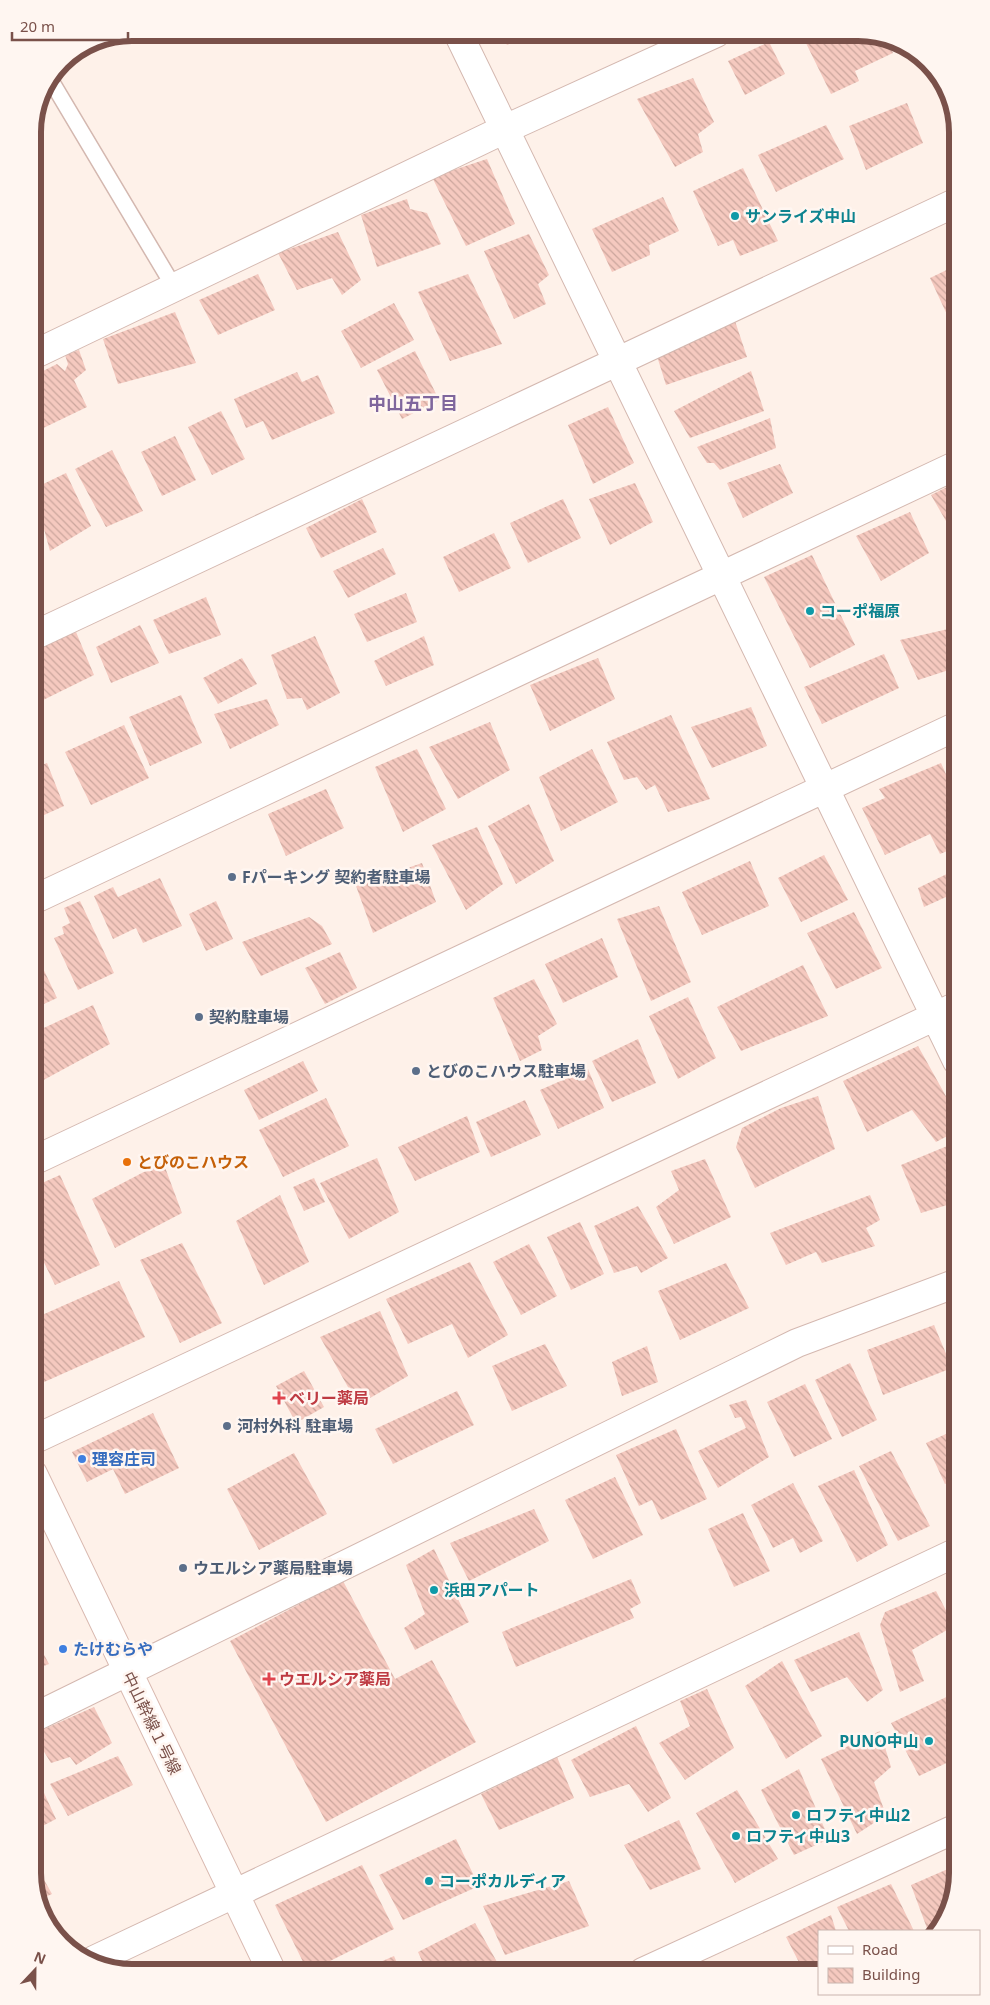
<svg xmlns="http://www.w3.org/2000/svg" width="990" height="2005" font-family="'Noto Sans','Noto Sans JP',sans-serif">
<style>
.building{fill:url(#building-back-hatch)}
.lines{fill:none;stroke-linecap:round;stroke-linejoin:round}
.lane-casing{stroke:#d4b8b0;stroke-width:18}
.street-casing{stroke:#d4b8b0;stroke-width:30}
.secondary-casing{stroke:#d9b9b0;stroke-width:30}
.lane{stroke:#fff;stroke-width:15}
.street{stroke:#fff;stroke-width:28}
.secondary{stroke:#fff;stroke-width:28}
.culture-dot{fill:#0f9aa8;stroke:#fff6f1;stroke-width:2}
.service-dot{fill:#5c6f8a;stroke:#fff6f1;stroke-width:2}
.food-dot{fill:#e8710a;stroke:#fff6f1;stroke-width:2}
.health-dot{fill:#e0444e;stroke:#fff6f1;stroke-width:2}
.shop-dot{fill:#3f7fe0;stroke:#fff6f1;stroke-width:2}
.labels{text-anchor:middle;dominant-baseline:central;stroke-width:5;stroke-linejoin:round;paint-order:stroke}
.culture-label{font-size:16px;font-weight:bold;fill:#0d838f;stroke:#fff6f1;text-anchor:start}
.service-label{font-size:16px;font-weight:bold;fill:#4e5e75;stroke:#fff6f1;text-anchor:start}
.food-label{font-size:16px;font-weight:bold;fill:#c56008;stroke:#fff6f1;text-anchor:start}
.health-label{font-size:16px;font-weight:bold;fill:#be3a42;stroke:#fff6f1;text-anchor:start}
.shop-label{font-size:16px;font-weight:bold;fill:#366cbe;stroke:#fff6f1;text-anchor:start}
.street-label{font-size:16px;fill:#7a514a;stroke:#fff6f1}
.neighbourhood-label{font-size:18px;font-weight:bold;fill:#7f669d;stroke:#fff6f1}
.rim{fill:none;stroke:#7a514a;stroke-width:6}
</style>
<defs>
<pattern id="building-back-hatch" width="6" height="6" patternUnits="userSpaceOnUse" patternTransform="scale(1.25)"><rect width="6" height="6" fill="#f5c9bf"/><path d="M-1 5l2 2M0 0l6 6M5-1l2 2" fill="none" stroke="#cba69d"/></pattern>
</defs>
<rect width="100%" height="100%" fill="#fef1e9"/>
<path class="building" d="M500,33H532L507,45Z
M801,33H865L888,41L893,53L855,71L859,81L831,94Z
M769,42L785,74L745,95L728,61Z
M693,78L714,122L698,134L703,152L675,167L637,99Z
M907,103L923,143L866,170L849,126Z
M826,125L844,159L776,192L758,155Z
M487,159L515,224L466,246L432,177Z
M743,168L778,241L740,256L733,240L718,246L693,191Z
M663,197L679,231L649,245L650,255L612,272L592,229Z
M407,199L410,209L427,213L441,244L377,267L361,215Z
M338,232L361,280L342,295L332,278L297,290L278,253Z
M529,234L549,275L538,284L546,304L514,319L484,251Z
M957,265V334H956L930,278Z
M258,274L275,310L218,335L199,300Z
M468,274L502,344L450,361L418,292Z
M394,303L414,340L361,368L341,331Z
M175,312L196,363L118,384L103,339Z
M734,318L747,357L666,385L656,353Z
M79,350L86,370L74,380L87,407L33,433V376L57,364L65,371L68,364L65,355Z
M415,351L439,400L402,419L377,370Z
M751,371L764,411L690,438L674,411Z
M297,372L302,382L318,375L335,413L272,440L263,421L246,428L234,399Z
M608,407L634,463L593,484L568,425Z
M221,411L245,459L212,475L188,427Z
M770,418L776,448L720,470L714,463H707L697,447Z
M175,436L196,480L162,496L141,452Z
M112,450L143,511L106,527L75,469Z
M780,464L793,493L743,518L727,483Z
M66,473L91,526L50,551L33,489Z
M957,482V525L950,528L931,495Z
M635,483L653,522L610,545L589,499Z
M362,499L377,532L321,558L306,528Z
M563,499L581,538L528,563L510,523Z
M910,512L929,553L881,581L856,536Z
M494,533L511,568L459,592L443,557Z
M383,548L396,574L348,598L333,571Z
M812,555L855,645L810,668L764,577Z
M406,593L417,622L367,642L354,614Z
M206,597L221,635L169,654L153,620Z
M140,625L159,663L111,683L96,647Z
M957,627V680L949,670L918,680L900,640Z
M76,632L94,675L33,705V650Z
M315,636L340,693L307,710L302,698L287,699L271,655Z
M424,636L434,665L386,686L374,661Z
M884,654L899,688L822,724L804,687Z
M242,658L257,684L218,704L203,678Z
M598,658L615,699L550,731L530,685Z
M181,695L202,743L150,766L129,717Z
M267,699L279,725L230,749L214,714Z
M751,707L767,746L712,768L691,727Z
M671,715L710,799L668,812L655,785L646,790L637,777L624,780L607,742Z
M490,722L510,770L458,799L429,747Z
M124,725L149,778L91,805L65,752Z
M417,749L446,809L403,832L375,767Z
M592,749L618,802L561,831L539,777Z
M47,763L64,806L33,820V768Z
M941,763L957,799V847L940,854L930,834L885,855L862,808L885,798L879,789Z
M326,789L344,828L286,856L268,814Z
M529,804L554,861L516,884L488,826Z
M477,827L503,884L466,910L432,845Z
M824,855L848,900L801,922L778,878Z
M750,861L769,906L702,935L682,892Z
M422,863L436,902L373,933L356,886Z
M957,869V892L924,907L918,888Z
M160,878L182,926L143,943L136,928L113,939L94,896L113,887L118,897Z
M80,901L114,973L78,990L54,938L64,934L62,927L70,923L64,908Z
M216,901L233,939L206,951L189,914Z
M659,906L691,982L651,1001L617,919Z
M854,912L882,968L836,989L807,933Z
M309,917L322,926L332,944L261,976L242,942Z
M602,938L618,977L563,1003L545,964Z
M33,947L57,998L33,1009Z
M340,952L357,988L325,1004L305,968Z
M803,965L828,1016L741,1051L717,1007Z
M534,979L557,1024L538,1036L542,1050L520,1061L493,998Z
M688,997L716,1058L678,1079L649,1016Z
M93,1005L110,1044L38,1083L33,1072V1033Z
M638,1039L656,1083L612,1102L592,1061Z
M918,1046L957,1116V1131L936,1142L912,1110L867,1132L843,1081Z
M303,1061L318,1091L259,1120L244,1090Z
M588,1069L604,1108L558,1129L540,1090Z
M818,1096L835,1149L755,1188L736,1147L742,1128L781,1108Z
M326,1098L349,1146L283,1177L259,1130Z
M525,1100L541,1135L491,1157L476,1122Z
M467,1116L480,1152L415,1181L398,1147Z
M957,1142V1202L921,1213L901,1165Z
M377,1158L399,1212L349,1239L320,1183Z
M705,1159L731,1217L674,1244L656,1207L679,1190L671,1171Z
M163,1162L182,1213L115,1248L92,1199Z
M60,1175L100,1265L55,1285L36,1246L33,1247V1187Z
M314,1178L325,1202L304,1211L293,1187Z
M280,1195L309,1262L264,1285L236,1221Z
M870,1195L880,1220L866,1228L875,1246L822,1263L816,1252L786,1265L770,1233Z
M638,1206L668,1258L641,1273L637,1266L614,1273L594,1226Z
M580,1222L604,1274L571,1290L547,1237Z
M182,1243L222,1323L180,1343L140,1260Z
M529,1244L557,1296L521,1315L493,1262Z
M470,1262L508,1335L468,1358L452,1324L408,1344L386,1299Z
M726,1263L749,1308L680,1340L658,1291Z
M119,1281L145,1337L33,1387V1319Z
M380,1311L408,1376L358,1405L320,1337Z
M934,1325L952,1368L883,1395L867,1350Z
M545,1344L567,1386L512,1411L492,1366Z
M647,1346L658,1382L622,1396L612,1362Z
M850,1363L877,1420L842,1437L815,1380Z
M304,1371L324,1407L296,1423L276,1386Z
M805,1384L832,1439L794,1457L767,1402Z
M457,1391L474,1425L393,1464L375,1429Z
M746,1400L769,1457L718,1488L698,1451L746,1428L741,1417L735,1418L729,1405Z
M153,1413L179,1468L125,1494L113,1469L87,1482L72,1452Z
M676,1429L707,1499L661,1520L652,1500L639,1506L616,1455Z
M957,1429V1479L945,1484L926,1443Z
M891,1451L930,1526L898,1541L859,1466Z
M294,1453L327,1514L259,1550L227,1489Z
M854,1470L888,1545L857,1562L818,1486Z
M615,1477L643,1535L593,1559L565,1500Z
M793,1483L823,1541L800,1553L793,1538L773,1548L751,1505Z
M534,1509L549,1541L469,1581L450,1543Z
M743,1513L770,1571L734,1587L708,1529Z
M434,1549L469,1622L415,1650L404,1628L425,1614L406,1565Z
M957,1572V1588L951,1576Z
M631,1579L641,1603L630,1609L634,1618L516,1667L502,1632Z
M343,1581L395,1679L432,1660L476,1742L326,1822L230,1641Z
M936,1591L954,1626L912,1650L924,1681L900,1692L880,1625L885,1612Z
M859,1632L883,1690L867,1702L847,1677L811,1692L794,1660Z
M33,1634L49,1664L33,1670Z
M782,1661L822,1736L786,1759L745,1686Z
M707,1689L734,1748L685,1780L659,1743L690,1726L680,1701Z
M957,1692V1758L919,1776L891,1723Z
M94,1707L112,1743L76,1765L70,1757L51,1763L33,1734Z
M636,1726L671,1798L648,1812L629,1784L590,1797L571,1760Z
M880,1731L891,1767L874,1782L886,1815L857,1834L821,1759Z
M118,1756L133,1785L68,1816L50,1784Z
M557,1757L574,1798L499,1830L481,1794Z
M33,1769L56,1819L33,1831Z
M799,1769L829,1839L794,1855L761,1790Z
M737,1790L778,1859L735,1883L696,1813Z
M679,1820L701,1869L650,1890L624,1845Z
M456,1839L479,1886L403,1920L379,1875Z
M33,1860L52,1894L38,1900L32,1873Z
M362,1865L394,1929L308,1972L275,1905Z
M957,1865V1873L941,1927L928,1931L911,1885Z
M569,1881L589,1926L505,1955L483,1906Z
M891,1884L914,1931H849L837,1907Z
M831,1915L836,1931H819V1969L804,1972L786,1937Z
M475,1923L497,1962L485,1972H427L418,1952Z
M394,1956L401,1972H357Z"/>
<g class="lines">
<defs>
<path id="lane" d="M50,79L174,287"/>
<path id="street" d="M458,33L957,1061
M33,355L505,129L716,33
M33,636L957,202
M33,900L957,465
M33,1161L957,726
M33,1440L957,1006
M33,1718L797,1343L957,1283
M94,1960L957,1552
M643,1972L957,1828"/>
<path id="secondary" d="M33,1474L272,1972"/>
</defs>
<use href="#lane" class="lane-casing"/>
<use href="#street" class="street-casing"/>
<use href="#secondary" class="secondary-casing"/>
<use href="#lane" class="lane"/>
<use href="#street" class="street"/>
<use href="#secondary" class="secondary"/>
</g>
<g class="culture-dot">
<circle cx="735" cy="216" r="5"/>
<circle cx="810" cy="611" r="5"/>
<circle cx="434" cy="1590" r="5"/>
<circle cx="929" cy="1741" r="5"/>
<circle cx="796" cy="1815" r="5"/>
<circle cx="736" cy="1836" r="5"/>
<circle cx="429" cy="1881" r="5"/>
</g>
<g class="service-dot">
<circle cx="232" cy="877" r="5"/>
<circle cx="199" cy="1017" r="5"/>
<circle cx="416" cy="1071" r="5"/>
<circle cx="227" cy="1426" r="5"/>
<circle cx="183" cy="1568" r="5"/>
</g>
<circle class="food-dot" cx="127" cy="1162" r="5"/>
<g class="health-dot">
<path d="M276.5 1390.5h5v5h5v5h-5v5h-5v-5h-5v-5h5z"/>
<path d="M266.5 1671.5h5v5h5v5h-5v5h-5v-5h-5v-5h5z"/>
</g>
<g class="shop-dot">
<circle cx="82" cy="1459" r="5"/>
<circle cx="63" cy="1649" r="5"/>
</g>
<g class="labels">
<g class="culture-label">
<text x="745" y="216">サンライズ中山</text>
<text x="820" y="611">コーポ福原</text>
<text x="444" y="1590">浜田アパート</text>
<text x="919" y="1741" text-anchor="end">PUNO中山</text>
<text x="806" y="1815">ロフティ中山2</text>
<text x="746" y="1836">ロフティ中山3</text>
<text x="439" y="1881">コーポカルディア</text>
</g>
<g class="service-label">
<text x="242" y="877">Fパーキング 契約者駐車場</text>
<text x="209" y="1017">契約駐車場</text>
<text x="426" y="1071">とびのこハウス駐車場</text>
<text x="237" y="1426">河村外科 駐車場</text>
<text x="193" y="1568">ウエルシア薬局駐車場</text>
</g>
<g class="food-label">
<text x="137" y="1162">とびのこハウス</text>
</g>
<g class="health-label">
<text x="289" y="1398">ベリー薬局</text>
<text x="279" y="1679">ウエルシア薬局</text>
</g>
<g class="shop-label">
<text x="92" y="1459">理容庄司</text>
<text x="73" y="1649">たけむらや</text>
</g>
<g class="street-label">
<text transform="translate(152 1723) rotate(64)">中山幹線１号線</text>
</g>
<g class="neighbourhood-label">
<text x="413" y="403">中山五丁目</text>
</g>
</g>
<path d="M0 0H990V2005H0ZM132 41H858A91 91 0 0 1 949 132V1873A91 91 0 0 1 858 1964H132A91 91 0 0 1 41 1873V132A91 91 0 0 1 132 41Z" fill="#fff6f1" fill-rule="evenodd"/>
<path class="rim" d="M132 41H858A91 91 0 0 1 949 132V1873A91 91 0 0 1 858 1964H132A91 91 0 0 1 41 1873V132A91 91 0 0 1 132 41Z"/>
<rect x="818" y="1930" width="162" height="65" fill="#fff6f1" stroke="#cab4ae"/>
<rect x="828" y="1946" width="25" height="8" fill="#ffffff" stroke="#cab4ae"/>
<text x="862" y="1955" font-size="15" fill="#7a514a">Road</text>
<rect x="828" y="1968" width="25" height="15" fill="url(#building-back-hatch)" stroke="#cab4ae"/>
<text x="862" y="1980" font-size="15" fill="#7a514a">Building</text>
<g transform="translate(35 1970) rotate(22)" stroke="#fff6f1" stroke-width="4" paint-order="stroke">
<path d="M0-4L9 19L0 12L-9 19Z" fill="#7a514a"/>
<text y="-8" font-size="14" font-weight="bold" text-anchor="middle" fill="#7a514a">N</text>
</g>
<path d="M12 32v8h116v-8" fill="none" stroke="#7a514a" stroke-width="2.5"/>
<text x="20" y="32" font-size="15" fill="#7a514a" stroke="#fff6f1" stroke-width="4" paint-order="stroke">20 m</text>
</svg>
